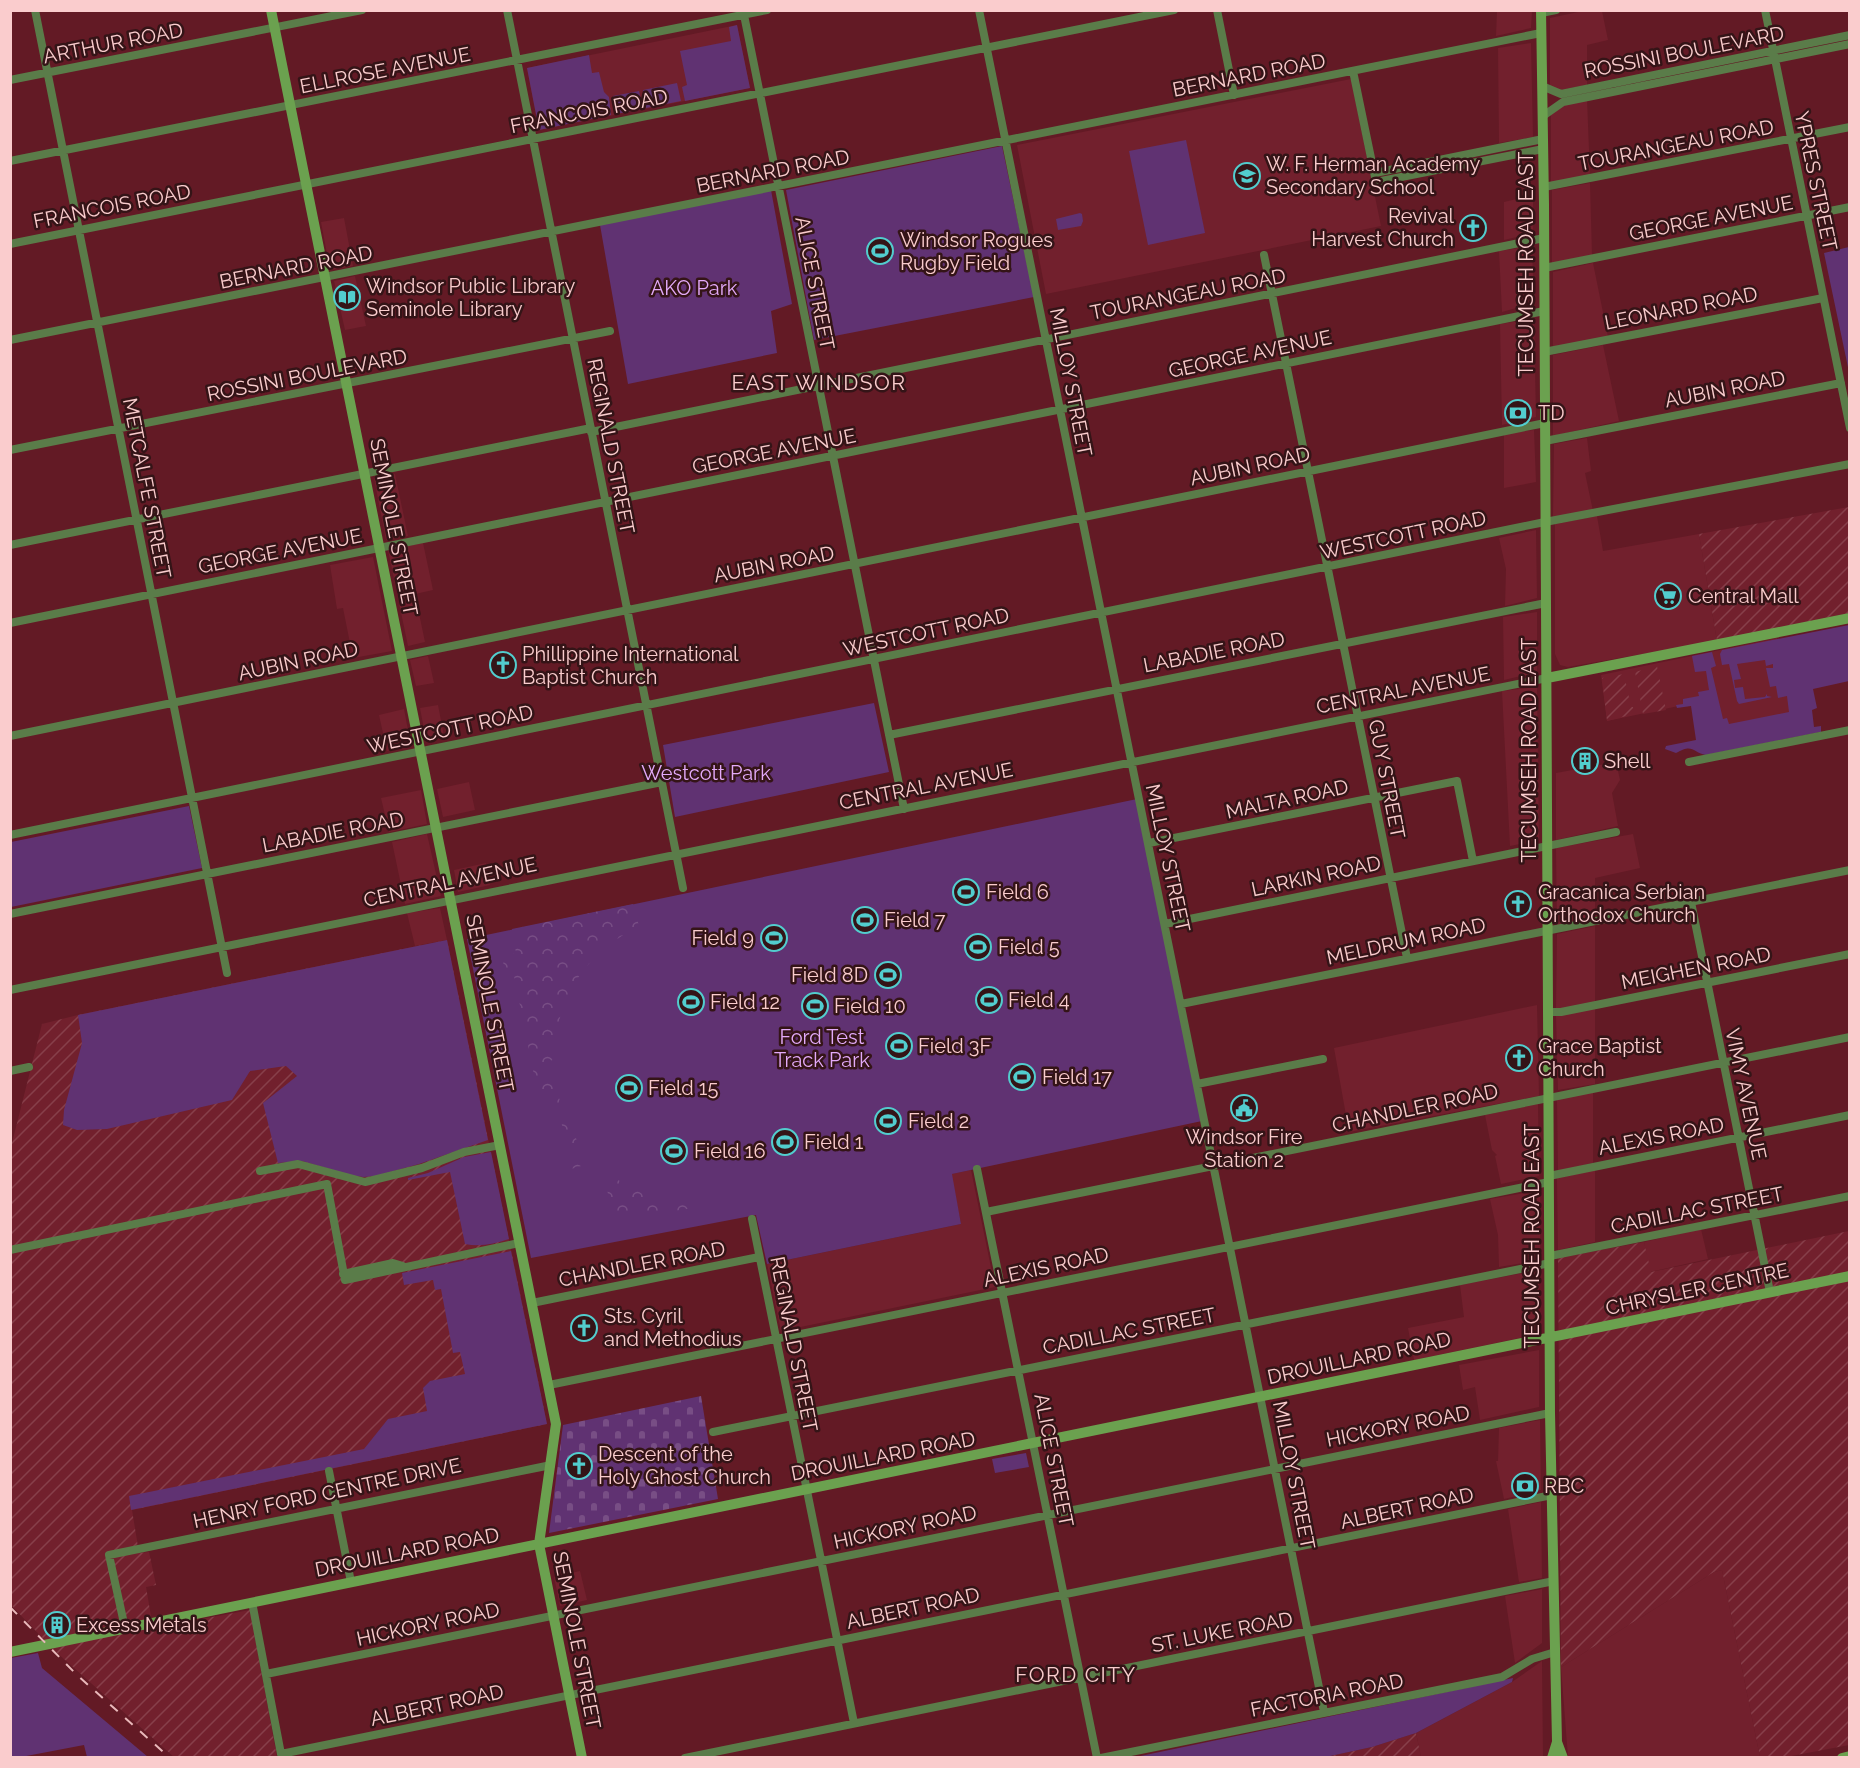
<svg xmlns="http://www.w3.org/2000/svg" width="1860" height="1768" font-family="Raleway,sans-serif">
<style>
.built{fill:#72202d}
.industrial{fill:url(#industrial-furrows)}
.green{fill:#603272}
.forest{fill:url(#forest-crowns)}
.cemetery{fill:url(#cemetery-stones)}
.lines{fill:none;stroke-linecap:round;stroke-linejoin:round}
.street{stroke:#5a7c49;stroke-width:8}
.secondary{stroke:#6ba14f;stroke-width:10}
.rail{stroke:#e9b8ba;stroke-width:2;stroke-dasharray:10 10;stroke-linecap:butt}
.labels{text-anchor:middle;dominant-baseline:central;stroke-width:5;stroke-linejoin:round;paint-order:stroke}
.street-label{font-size:20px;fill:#facccd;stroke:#341417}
.poi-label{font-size:20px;fill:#facccd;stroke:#341417;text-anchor:start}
.park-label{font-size:20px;fill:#e3aafa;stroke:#341417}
.neighbourhood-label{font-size:21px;letter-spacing:1.5px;fill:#facccd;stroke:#341417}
</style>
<defs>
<pattern id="industrial-furrows" width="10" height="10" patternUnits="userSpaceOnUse" patternTransform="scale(1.5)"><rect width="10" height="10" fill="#72202d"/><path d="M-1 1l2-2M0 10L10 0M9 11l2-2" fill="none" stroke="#873f4a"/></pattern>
<pattern id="forest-crowns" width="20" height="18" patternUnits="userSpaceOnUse" patternTransform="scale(1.5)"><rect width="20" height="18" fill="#603272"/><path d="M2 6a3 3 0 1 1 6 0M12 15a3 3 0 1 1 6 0" fill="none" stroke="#784e85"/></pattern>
<pattern id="cemetery-stones" width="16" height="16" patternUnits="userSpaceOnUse" patternTransform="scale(1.5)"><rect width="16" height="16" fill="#603272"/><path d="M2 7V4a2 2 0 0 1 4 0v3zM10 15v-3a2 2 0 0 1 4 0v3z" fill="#784e85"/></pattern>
</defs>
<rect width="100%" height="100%" fill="#631a25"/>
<path class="built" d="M1497,11H1532L1531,28L1496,36Z
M1583,11H1602L1608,40L1587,45V85L1550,92V18Z
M737,25L750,88L539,130L527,68Z
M1531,43L1533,137L1499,143L1498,48Z
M1351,79L1381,226L1046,294L1017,145Z
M1587,99L1590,175L1551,183V112L1561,105Z
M1590,183L1592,255L1552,263V190Z
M1533,195V233L1504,240V202Z
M344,218L353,266L330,270L321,222Z
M1532,246L1534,303L1502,312L1499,251Z
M1593,263L1608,337L1553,347V272Z
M355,276L366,326L345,330L334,281Z
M1534,319L1536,417L1502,425L1500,324Z
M1603,345L1619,421L1553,436V355Z
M1534,430L1536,482L1504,488V434Z
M1587,438L1591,471L1585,473L1593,511L1553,517L1554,444Z
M395,474L408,536L386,540L374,478Z
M1597,516L1603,551L1699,534L1717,641L1568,667L1560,665L1555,654V524Z
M1536,530L1537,598L1505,606L1506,569L1499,538Z
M423,543L433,590L415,594L425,642L408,646L388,550Z
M373,557L392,651L353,658L343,608L337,609L330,565Z
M1537,612V672L1504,680L1503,617Z
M1777,638L1792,715L1725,729L1717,698L1607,721L1601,675Z
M428,656L434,683L416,686L410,660Z
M1537,687L1539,840L1510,846L1502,691Z
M438,705L444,736L426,740L420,708Z
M404,709L411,746L387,751L379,715Z
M1616,762L1620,780L1612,793L1618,826L1556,840V773Z
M469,782L475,810L443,817L437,789Z
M421,790L427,824L389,832L381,798Z
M427,834L441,896L405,904L392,842Z
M1633,834L1640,868L1595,878V918L1557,925L1556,848Z
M486,863L490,885L458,892L454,870Z
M440,908L447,940L415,946L407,913Z
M1595,926V1003L1556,1009L1557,934Z
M1537,1005L1539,1096L1349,1132L1334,1048Z
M1595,1008V1084L1558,1090L1556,1016Z
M1593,1092V1163L1558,1171L1557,1099Z
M1538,1104L1539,1176L1501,1184L1495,1156L1497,1155L1492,1150L1485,1115Z
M971,1170L995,1287L781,1331L767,1264L961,1224L951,1174Z
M1595,1170V1242L1558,1250L1557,1178Z
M1536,1191L1540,1194V1256L1535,1261L1499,1267L1498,1235L1490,1199Z
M1701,1229L1708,1259L1650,1272L1644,1242Z
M1539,1270V1334L1414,1360L1408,1328L1464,1317L1460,1285Z
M1539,1350V1407L1480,1420L1475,1387L1463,1390L1459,1365Z
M1540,1420L1541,1490L1504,1499L1496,1461H1498L1499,1428Z
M1541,1502L1542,1578L1519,1582L1508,1509Z
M1722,1570L1760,1757H1568L1561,1667L1714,1572Z
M580,1571L587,1600L560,1606L554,1577Z
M1542,1589V1643L1515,1663L1505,1596Z
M1542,1661L1543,1757H1421L1416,1733L1512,1682Z"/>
<path class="industrial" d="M1849,507V613L1717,641L1699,534Z
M1657,666L1666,710L1643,714L1635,672Z
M1624,674L1631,707H1633L1634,714L1607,721L1602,678Z
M447,940L547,1424L132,1510L139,1553L149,1552L156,1585L146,1587L153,1628L250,1610L277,1757H174L55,1651L11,1605V1147L42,1024L78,1015Z
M1849,1231V1745L1786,1757H1760L1722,1570L1714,1572L1561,1667L1558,1258L1644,1242L1651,1272Z
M1416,1733L1421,1757L1321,1758L1372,1747Z"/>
<path class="green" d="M737,25L750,88L685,101L682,87L687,85L680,51L731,41L729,27Z
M589,55L592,73L599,72L604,92L609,97L611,115L539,130L527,68Z
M677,83L681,101L646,108L643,90Z
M639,91L643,109L616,114L613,96Z
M1186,140L1205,233L1148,245L1129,151Z
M1002,146L1034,297L814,340L786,190Z
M771,190L792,304L771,311L777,353L628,384L600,225Z
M1080,213L1082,214L1083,221L1081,226L1058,230L1056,219Z
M1849,247H1850L1849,372L1824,253Z
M1849,625V681L1813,689L1817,708L1812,710L1814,727L1821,726V732L1706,755C1692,752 1693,743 1676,753L1665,749L1666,746L1696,740L1691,706L1677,708L1676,705L1683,704V699L1699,696L1698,692L1709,690L1706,671L1695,672L1692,656L1712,652L1716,666L1711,668L1723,719L1727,718L1729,724L1789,712L1787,696L1778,698L1776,686L1770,687L1766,668H1773V664L1766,666L1765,660L1737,664L1741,679L1734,680L1735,688L1743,687L1745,699L1765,697L1767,694V696L1772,697L1739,704L1737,701L1729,664L1722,665L1720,654L1722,650Z
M874,703L889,772L675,817L663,745Z
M1137,799L1202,1121L952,1174L961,1224L767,1264L756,1215L531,1258L467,939Z
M189,806L202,868L11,907V842Z
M447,940L488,1140L419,1164L376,1176L363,1177L350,1175L302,1161L278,1163L263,1103L297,1076L286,1066L250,1071L232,1100L107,1129L77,1130L63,1125L64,1110L82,1043L78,1015Z
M491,1152L509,1239C494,1244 480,1247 465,1244L450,1172L408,1180V1178L428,1173L464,1157Z
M511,1251L547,1424L131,1510L129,1496L364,1449L388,1419L427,1411L423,1388L430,1381L465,1374L460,1352L453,1353L441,1289L435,1290L433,1280L404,1285L402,1273Z
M1026,1453L1029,1467L995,1473L992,1459Z
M38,1653L42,1668L148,1757H87L84,1745L21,1757H11V1658Z
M1513,1678L1512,1682L1416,1733L1372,1747L1321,1758H1131Z"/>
<path class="forest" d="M633,904L639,926C583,955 557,997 553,1060L532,1065L513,971L504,972L503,958L516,953L512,929Z
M552,1066C557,1103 571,1133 591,1163L571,1169L558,1106L541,1110L533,1070Z
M609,1174L629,1187L649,1196L699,1207L614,1221L604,1176Z"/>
<path class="cemetery" d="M701,1396L718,1499L549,1533L563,1425Z"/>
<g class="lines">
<path class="street" d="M35,10L227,973
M507,10L683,888
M743,10L904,809
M979,10L1324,1712
M1217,10L1234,95
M1765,10L1850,428
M1541,13L1556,10
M1353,71L1376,182L1543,149
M10,80L362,10
M1542,86L1561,94L1850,35
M1543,116L1563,102L1850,44
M10,161L767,10
M1375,173L1543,139
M1544,187L1850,127
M10,244L1174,10
M1264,255L1407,958
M1544,268L1850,207
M10,340L1541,33
M1544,352L1823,298
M591,432L1544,238
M1545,441L1841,383
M10,450L610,331
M10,545L591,428
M10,623L1544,311
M889,735L1546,603
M10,736L1545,423
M1689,762L1850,730
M10,835L1545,522L1850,464
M1149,843L1457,781L1473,861
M1691,902L1770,1292
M10,914L662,782
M1165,924L1616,832
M10,990L1547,678
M1181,1004L1850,870
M1549,1012H1561L1850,954
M10,1071L29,1067
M1197,1084L1323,1059
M977,1169L1097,1758
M260,1171L298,1164L365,1182L422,1168L464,1152L500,1145
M1549,1176L1850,1115
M986,1212L1850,1037
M752,1219L854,1723
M10,1250L327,1184L345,1280L519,1243
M1550,1256L1850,1196
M343,1274L393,1263L403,1266
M532,1303L759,1257
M549,1385L1549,1182
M713,1432L1550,1263
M329,1471L351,1582
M252,1602L281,1754L1552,1495
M125,1628L109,1555L551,1465
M266,1674L1550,1413
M685,1758L1554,1581
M1101,1758L1502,1677L1532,1659L1555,1652"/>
<path class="secondary" d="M271,10L556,1424L539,1544L582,1758
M1541,10L1544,204L1550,1413L1557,1742L1552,1758
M1547,678L1850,618
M10,1652L1850,1276
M1557,1742L1563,1758
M1842,1758L1850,1756"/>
<path class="rail" d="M10,1607L77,1675L170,1758"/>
</g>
<defs>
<symbol id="school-ring" viewBox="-11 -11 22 22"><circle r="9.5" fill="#341417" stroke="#52cdce" stroke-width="1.5"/><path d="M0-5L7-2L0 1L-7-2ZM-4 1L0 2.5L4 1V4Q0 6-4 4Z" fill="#52cdce"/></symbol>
<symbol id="church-ring" viewBox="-11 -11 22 22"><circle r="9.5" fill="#341417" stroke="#52cdce" stroke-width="1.5"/><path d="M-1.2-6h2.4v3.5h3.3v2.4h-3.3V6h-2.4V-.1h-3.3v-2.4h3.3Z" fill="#52cdce"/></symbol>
<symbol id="stadium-ring" viewBox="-11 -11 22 22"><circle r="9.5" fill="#341417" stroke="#52cdce" stroke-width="1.5"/><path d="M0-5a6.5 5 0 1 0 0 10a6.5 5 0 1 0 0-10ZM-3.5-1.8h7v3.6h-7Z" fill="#52cdce"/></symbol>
<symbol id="library-ring" viewBox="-11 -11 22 22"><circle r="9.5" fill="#341417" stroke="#52cdce" stroke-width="1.5"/><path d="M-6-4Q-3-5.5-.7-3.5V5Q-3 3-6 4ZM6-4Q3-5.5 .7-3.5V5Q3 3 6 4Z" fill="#52cdce"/></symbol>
<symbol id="bank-ring" viewBox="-11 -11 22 22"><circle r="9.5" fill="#341417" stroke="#52cdce" stroke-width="1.5"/><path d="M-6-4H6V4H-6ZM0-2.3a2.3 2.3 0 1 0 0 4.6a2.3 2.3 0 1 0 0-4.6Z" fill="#52cdce"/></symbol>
<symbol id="supermarket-ring" viewBox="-11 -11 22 22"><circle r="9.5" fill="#341417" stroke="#52cdce" stroke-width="1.5"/><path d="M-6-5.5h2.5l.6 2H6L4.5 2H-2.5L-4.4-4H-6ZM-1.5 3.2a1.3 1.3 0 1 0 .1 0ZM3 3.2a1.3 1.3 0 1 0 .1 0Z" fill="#52cdce"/></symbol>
<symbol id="building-ring" viewBox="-11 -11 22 22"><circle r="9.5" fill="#341417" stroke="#52cdce" stroke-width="1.5"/><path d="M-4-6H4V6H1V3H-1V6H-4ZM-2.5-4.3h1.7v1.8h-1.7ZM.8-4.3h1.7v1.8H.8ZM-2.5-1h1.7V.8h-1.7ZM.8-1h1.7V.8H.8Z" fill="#52cdce"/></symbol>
<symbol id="civic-ring" viewBox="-11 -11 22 22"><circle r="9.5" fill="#341417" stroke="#52cdce" stroke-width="1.5"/><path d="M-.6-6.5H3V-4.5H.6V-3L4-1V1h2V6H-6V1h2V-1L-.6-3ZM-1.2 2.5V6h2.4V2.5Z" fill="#52cdce"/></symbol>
</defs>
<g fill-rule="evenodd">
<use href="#school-ring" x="1232" y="161" width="30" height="30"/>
<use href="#church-ring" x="1458" y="213" width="30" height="30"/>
<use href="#stadium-ring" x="865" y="236" width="30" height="30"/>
<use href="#library-ring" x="332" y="282" width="30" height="30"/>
<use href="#bank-ring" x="1503" y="398" width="30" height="30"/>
<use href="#supermarket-ring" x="1653" y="581" width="30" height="30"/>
<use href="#church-ring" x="488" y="650" width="30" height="30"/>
<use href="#building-ring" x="1570" y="746" width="30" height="30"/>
<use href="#stadium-ring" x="951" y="877" width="30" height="30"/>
<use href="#church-ring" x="1503" y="889" width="30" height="30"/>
<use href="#stadium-ring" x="850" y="905" width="30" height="30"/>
<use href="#stadium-ring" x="759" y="923" width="30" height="30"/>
<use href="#stadium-ring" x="963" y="932" width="30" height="30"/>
<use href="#stadium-ring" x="873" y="960" width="30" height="30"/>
<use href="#stadium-ring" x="974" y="985" width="30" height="30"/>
<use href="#stadium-ring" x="676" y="987" width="30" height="30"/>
<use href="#stadium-ring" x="800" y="991" width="30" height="30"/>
<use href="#stadium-ring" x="884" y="1031" width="30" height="30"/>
<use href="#church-ring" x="1504" y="1043" width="30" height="30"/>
<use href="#stadium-ring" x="1007" y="1062" width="30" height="30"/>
<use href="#stadium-ring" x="614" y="1073" width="30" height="30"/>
<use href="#civic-ring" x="1229" y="1093" width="30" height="30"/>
<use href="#stadium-ring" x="873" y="1106" width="30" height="30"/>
<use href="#stadium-ring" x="770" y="1127" width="30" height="30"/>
<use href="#stadium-ring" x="659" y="1136" width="30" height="30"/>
<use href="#church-ring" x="569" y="1313" width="30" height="30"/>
<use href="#church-ring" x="564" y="1451" width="30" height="30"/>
<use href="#bank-ring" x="1510" y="1471" width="30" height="30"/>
<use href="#building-ring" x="42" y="1610" width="30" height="30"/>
</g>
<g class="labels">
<g class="street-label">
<text transform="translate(113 43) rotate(-11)">ARTHUR ROAD</text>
<text transform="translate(1684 52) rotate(-11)">ROSSINI BOULEVARD</text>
<text transform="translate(385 70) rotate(-11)">ELLROSE AVENUE</text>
<text transform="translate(1249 75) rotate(-11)">BERNARD ROAD</text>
<text transform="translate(589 111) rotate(-11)">FRANCOIS ROAD</text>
<text transform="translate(1676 145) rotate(-11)">TOURANGEAU ROAD</text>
<text transform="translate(773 171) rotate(-11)">BERNARD ROAD</text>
<text transform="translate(1816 181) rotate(78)">YPRES STREET</text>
<text transform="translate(112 206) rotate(-11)">FRANCOIS ROAD</text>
<text transform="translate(1711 218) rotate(-11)">GEORGE AVENUE</text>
<text transform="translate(1526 264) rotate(-90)">TECUMSEH ROAD EAST</text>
<text transform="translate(296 267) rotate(-11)">BERNARD ROAD</text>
<text transform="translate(815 283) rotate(79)">ALICE STREET</text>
<text transform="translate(1188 294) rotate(-11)">TOURANGEAU ROAD</text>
<text transform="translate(1681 308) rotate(-11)">LEONARD ROAD</text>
<text transform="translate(1250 354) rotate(-12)">GEORGE AVENUE</text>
<text transform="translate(307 375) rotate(-11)">ROSSINI BOULEVARD</text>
<text transform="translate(1071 382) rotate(79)">MILLOY STREET</text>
<text transform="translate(1725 389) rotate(-11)">AUBIN ROAD</text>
<text transform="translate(611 446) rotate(79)">REGINALD STREET</text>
<text transform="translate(774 451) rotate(-11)">GEORGE AVENUE</text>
<text transform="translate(1250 466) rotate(-12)">AUBIN ROAD</text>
<text transform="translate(147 488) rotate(79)">METCALFE STREET</text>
<text transform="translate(394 527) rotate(79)">SEMINOLE STREET</text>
<text transform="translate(1403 535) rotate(-12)">WESTCOTT ROAD</text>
<text transform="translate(280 551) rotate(-11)">GEORGE AVENUE</text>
<text transform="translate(774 564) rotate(-11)">AUBIN ROAD</text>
<text transform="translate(926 632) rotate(-12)">WESTCOTT ROAD</text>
<text transform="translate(1214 652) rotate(-11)">LABADIE ROAD</text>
<text transform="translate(298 661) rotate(-12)">AUBIN ROAD</text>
<text transform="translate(1403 690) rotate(-11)">CENTRAL AVENUE</text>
<text transform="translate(450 729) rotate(-12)">WESTCOTT ROAD</text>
<text transform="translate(1529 750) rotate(-90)">TECUMSEH ROAD EAST</text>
<text transform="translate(1387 779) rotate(79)">GUY STREET</text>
<text transform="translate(926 786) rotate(-11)">CENTRAL AVENUE</text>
<text transform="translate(1287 799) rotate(-12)">MALTA ROAD</text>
<text transform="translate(333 832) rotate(-11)">LABADIE ROAD</text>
<text transform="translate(1168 858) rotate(78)">MILLOY STREET</text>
<text transform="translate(1316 876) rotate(-12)">LARKIN ROAD</text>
<text transform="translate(450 882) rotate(-12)">CENTRAL AVENUE</text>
<text transform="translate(1406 941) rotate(-12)">MELDRUM ROAD</text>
<text transform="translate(1696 968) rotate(-11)">MEIGHEN ROAD</text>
<text transform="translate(490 1003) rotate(79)">SEMINOLE STREET</text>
<text transform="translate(1746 1094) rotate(78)">VIMY AVENUE</text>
<text transform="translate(1415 1108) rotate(-12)">CHANDLER ROAD</text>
<text transform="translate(1661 1136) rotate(-11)">ALEXIS ROAD</text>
<text transform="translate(1697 1210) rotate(-11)">CADILLAC STREET</text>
<text transform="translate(1532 1236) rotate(-90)">TECUMSEH ROAD EAST</text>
<text transform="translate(642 1264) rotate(-11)">CHANDLER ROAD</text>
<text transform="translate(1046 1267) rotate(-12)">ALEXIS ROAD</text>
<text transform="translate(1697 1289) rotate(-12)">CHRYSLER CENTRE</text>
<text transform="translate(1129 1331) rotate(-11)">CADILLAC STREET</text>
<text transform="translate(794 1344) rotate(79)">REGINALD STREET</text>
<text transform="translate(1359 1358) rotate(-12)">DROUILLARD ROAD</text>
<text transform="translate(1398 1426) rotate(-11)">HICKORY ROAD</text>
<text transform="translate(883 1456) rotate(-11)">DROUILLARD ROAD</text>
<text transform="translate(1054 1460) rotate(79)">ALICE STREET</text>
<text transform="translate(1294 1475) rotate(79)">MILLOY STREET</text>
<text transform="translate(327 1493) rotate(-12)">HENRY FORD CENTRE DRIVE</text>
<text transform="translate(1407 1508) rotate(-12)">ALBERT ROAD</text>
<text transform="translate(905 1527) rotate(-12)">HICKORY ROAD</text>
<text transform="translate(407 1552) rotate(-11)">DROUILLARD ROAD</text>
<text transform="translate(913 1608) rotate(-12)">ALBERT ROAD</text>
<text transform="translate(428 1624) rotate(-12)">HICKORY ROAD</text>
<text transform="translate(1222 1632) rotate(-11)">ST. LUKE ROAD</text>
<text transform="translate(577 1640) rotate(79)">SEMINOLE STREET</text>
<text transform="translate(1327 1695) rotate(-11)">FACTORIA ROAD</text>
<text transform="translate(437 1705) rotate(-12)">ALBERT ROAD</text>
</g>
<g class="poi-label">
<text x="1266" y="164">W. F. Herman Academy<tspan x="1266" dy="23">Secondary School</tspan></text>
<text x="1454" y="216" text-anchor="end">Revival<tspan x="1454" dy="23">Harvest Church</tspan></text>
<text x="900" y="240">Windsor Rogues<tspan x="900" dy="23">Rugby Field</tspan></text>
<text x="366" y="286">Windsor Public Library<tspan x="366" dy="23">Seminole Library</tspan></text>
<text x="1538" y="413">TD</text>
<text x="1688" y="596">Central Mall</text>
<text x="522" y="654">Phillippine International<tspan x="522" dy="23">Baptist Church</tspan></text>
<text x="1604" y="761">Shell</text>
<text x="986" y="892">Field 6</text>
<text x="1538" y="892">Gracanica Serbian<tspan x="1538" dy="23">Orthodox Church</tspan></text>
<text x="884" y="920">Field 7</text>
<text x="754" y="938" text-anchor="end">Field 9</text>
<text x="998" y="947">Field 5</text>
<text x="868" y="975" text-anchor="end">Field 8D</text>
<text x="1008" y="1000">Field 4</text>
<text x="710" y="1002">Field 12</text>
<text x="834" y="1006">Field 10</text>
<text x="918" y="1046">Field 3F</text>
<text x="1538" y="1046">Grace Baptist<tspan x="1538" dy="23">Church</tspan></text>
<text x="1042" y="1077">Field 17</text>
<text x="648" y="1088">Field 15</text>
<text x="908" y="1121">Field 2</text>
<text x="1244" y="1137" text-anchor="middle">Windsor Fire<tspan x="1244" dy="23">Station 2</tspan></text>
<text x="804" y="1142">Field 1</text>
<text x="694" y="1151">Field 16</text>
<text x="604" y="1316">Sts. Cyril<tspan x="604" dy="23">and Methodius</tspan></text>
<text x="598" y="1454">Descent of the<tspan x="598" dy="23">Holy Ghost Church</tspan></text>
<text x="1544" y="1486">RBC</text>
<text x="76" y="1625">Excess Metals</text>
</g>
<g class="park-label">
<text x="694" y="288">AKO Park</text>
<text x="706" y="773">Westcott Park</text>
<text x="822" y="1037">Ford Test<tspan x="822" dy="23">Track Park</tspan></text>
</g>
<g class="neighbourhood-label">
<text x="819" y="382">EAST WINDSOR</text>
<text x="1076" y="1674">FORD CITY</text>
</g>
</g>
<rect width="1860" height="1768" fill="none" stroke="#facccd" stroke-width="24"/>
</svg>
